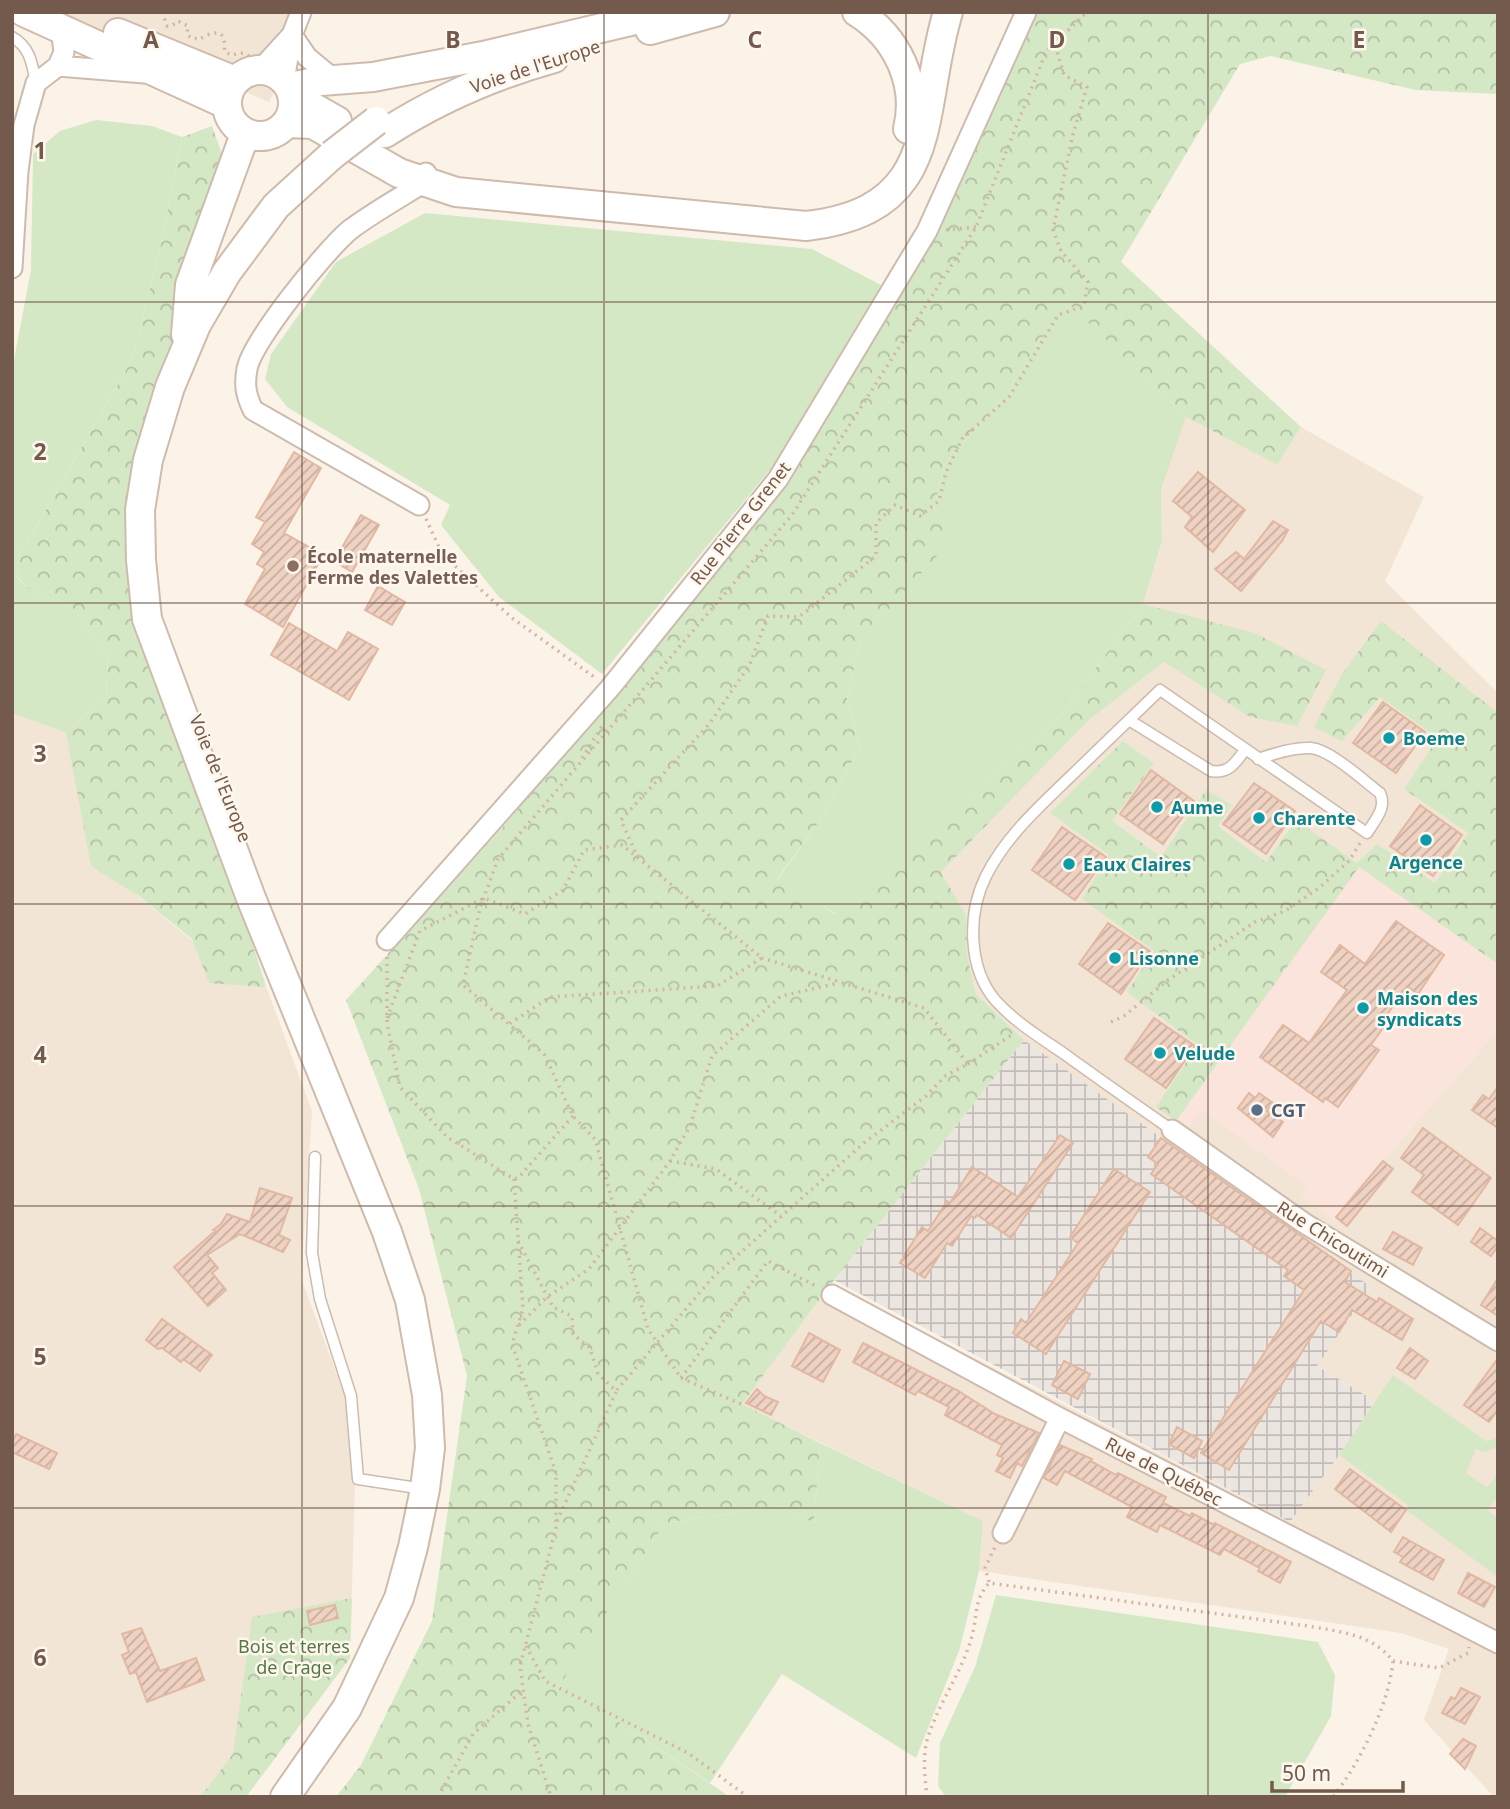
<svg xmlns="http://www.w3.org/2000/svg" width="1510" height="1809" font-family="'Noto Sans',sans-serif">
<style>
.residential{fill:#f2e5d6}
.commercial{fill:#fbe4dc}
.industrial{fill:url(#industrial-grid)}
.grass{fill:#d5e8c6}
.forest{fill:url(#forest-crowns)}
.building{fill:url(#building-hatch);stroke:#e1b8a2;stroke-width:2}
.lines{fill:none;stroke-linecap:round;stroke-linejoin:round}
.service-casing{stroke:#ccbbae;stroke-width:13}
.minor-casing{stroke:#ccbbae;stroke-width:23}
.secondary-casing{stroke:#cfbbac;stroke-width:32}
.path{stroke:#d4b5a4;stroke-width:3.5;stroke-dasharray:2 5;stroke-linecap:butt}
.service{stroke:#fff;stroke-width:10}
.minor{stroke:#fff;stroke-width:19}
.secondary{stroke:#fff;stroke-width:28}
.secondary-bridge-casing{stroke:#cfbbac;stroke-width:32;stroke-linecap:butt}
.secondary-bridge{stroke:#fff;stroke-width:28}
.grid{fill:none;stroke:#735a4d;stroke-width:2;stroke-opacity:0.55}
.education-dot{fill:#8d6e63;stroke:#fef7ee;stroke-width:2.5}
.culture-dot{fill:#0f9aa8;stroke:#fef7ee;stroke-width:2.5}
.service-dot{fill:#5c6f8a;stroke:#fef7ee;stroke-width:2.5}
.labels{text-anchor:middle;dominant-baseline:central;stroke-width:5;stroke-linejoin:round;paint-order:stroke}
.street-label{font-size:18px;fill:#735a4d;stroke:#fef7ee}
.education-label{font-size:18px;font-weight:bold;fill:#785e54;stroke:#fef7ee;text-anchor:start}
.culture-label{font-size:18px;font-weight:bold;fill:#0d838f;stroke:#fef7ee;text-anchor:start}
.service-label{font-size:18px;font-weight:bold;fill:#4e5e75;stroke:#fef7ee;text-anchor:start}
.park-label{font-size:18px;fill:#567845;stroke:#fef7ee}
.grid-label{font-size:23px;text-anchor:middle;font-weight:bold;fill:#735a4d;stroke:#fef7ee;stroke-width:5;stroke-linejoin:round;paint-order:stroke}
</style>
<defs>
<pattern id="industrial-grid" width="8" height="8" patternUnits="userSpaceOnUse" patternTransform="scale(1.75)"><rect width="8" height="8" fill="#ece6e1"/><path d="M0 4h8M4 0v8" fill="none" stroke="#c4bdb9"/></pattern>
<pattern id="forest-crowns" width="20" height="18" patternUnits="userSpaceOnUse" patternTransform="scale(1.75)"><rect width="20" height="18" fill="#d5e8c6"/><path d="M2 6a3 3 0 1 1 6 0M12 15a3 3 0 1 1 6 0" fill="none" stroke="#b1bfa3"/></pattern>
<pattern id="building-hatch" width="6" height="6" patternUnits="userSpaceOnUse" patternTransform="scale(1.75)"><rect width="6" height="6" fill="#efd2c1"/><path d="M-1 1l2-2M0 6l6-6M5 7l2-2" fill="none" stroke="#c6ad9f"/></pattern>
</defs>
<rect width="100%" height="100%" fill="#fbf3e7"/>
<path class="residential" d="M56,12H310L269,102Z
M1186,417L1277,465L1301,427L1424,497L1385,581L1498,693V1797H1494L1424,1720L1449,1649L1401,1633L979,1571L983,1521L741,1404L832,1284L1290,1522L1339,1455L1375,1401L1317,1366L1024,1040L976,994L967,955L966,915L941,872L1089,720L1164,661L1143,604L1162,541L1161,490Z
M12,713L66,733L106,870L226,968L266,986L312,1111L301,1278L346,1399L355,1482L350,1658L246,1797H12Z"/>
<path class="commercial" d="M1359,867L1498,964V1026L1496,1033L1383,1161L1334,1220L1301,1196L1307,1186L1202,1111L1188,1129L1176,1121Z"/>
<path class="industrial" d="M1024,1040L1371,1287L1317,1366L1375,1401L1339,1455L1290,1522L834,1280Z"/>
<path class="grass" d="M96,120L152,126L182,137L161,244L132,360L18,558L17,577L28,588L74,609L108,659L106,697L66,733L12,713V370L31,270L33,154L60,131Z
M425,213L812,249L881,285L773,466L602,674L499,597L441,525L450,505L287,407L265,379L271,354L336,262Z
M1066,300L1186,417L1161,490L1162,541L1143,604L1062,714L836,914L777,880L818,823L860,747L847,699L860,641L952,538L934,509L944,466L1007,392Z
M1393,1375L1486,1441L1494,1439L1498,1434L1496,1448L1485,1452L1476,1449L1466,1473L1487,1487L1496,1476L1498,1477V1496L1487,1510L1498,1518V1577L1406,1510L1409,1506L1339,1455Z
M820,1443L983,1521L979,1571L959,1651L916,1758L782,1674L710,1783L560,1683L665,1523L780,1506L814,1523Z
M996,1595L1318,1642L1335,1675L1331,1716L1285,1797H946L938,1786L940,1743L975,1667Z"/>
<path class="forest" d="M1037,12H1498V94L1416,90L1270,56L1240,64L1121,262L1301,427L1277,465L1186,417L1066,301L1007,392L944,466L934,509L953,538L860,641L847,699L860,747L818,823L777,879L835,914L1062,714L1143,604L1255,633L1326,670L1297,726L1250,717L1164,662L1089,720L941,872L966,915L967,955L976,994L1024,1040L832,1283L742,1404L820,1443L814,1523L780,1506L665,1523L561,1683L730,1797H336L361,1765L432,1621L467,1376L419,1189L346,1000L503,827L783,488L909,281Z
M212,126L222,154L187,253L178,325L129,482V561L266,986L264,985V987L209,983L192,939L140,897L91,866L66,733L106,697L108,659L74,609L28,588L17,576L18,558L132,360L161,244L182,137Z
M1381,621L1498,713V964L1359,867L1176,1121L1156,1107L1198,1045L1127,992L1154,951L1082,899L1109,855L1050,813L1123,741L1154,763L1112,821L1161,857L1206,790L1232,805L1218,826L1266,862L1296,820L1357,863L1377,844L1435,883L1468,833L1404,789L1438,738L1380,697L1342,741L1314,727L1342,674Z
M352,1598L350,1658L246,1797H200L233,1754L252,1617Z"/>
<path class="building" d="M294,452L321,468L284,533L323,555L283,627L245,604L265,569L257,564L264,552L252,544L265,522L256,517Z
M1198,472L1245,510L1213,552L1185,527L1192,517L1173,501Z
M361,515L379,525L352,572L334,561Z
M1273,521L1288,530L1282,541L1241,591L1215,569L1236,552L1244,559Z
M378,586L405,602L392,625L365,610Z
M289,623L337,651L348,632L378,649L349,700L271,655Z
M1383,702L1425,732L1396,773L1353,743Z
M1151,770L1194,801L1163,844L1120,814Z
M1254,783L1295,811L1266,854L1223,824Z
M1420,805L1462,835L1433,876L1390,846Z
M1062,827L1106,857L1075,900L1032,870Z
M1396,921L1444,955L1418,994L1407,986L1384,1019L1387,1022L1371,1045L1379,1050L1338,1107L1325,1098L1323,1102L1260,1057L1283,1025L1309,1043L1347,990L1321,972L1340,945L1365,964Z
M1108,923L1150,951L1121,994L1079,964Z
M1154,1018L1195,1046L1166,1088L1125,1059Z
M1498,1087V1128L1472,1110L1483,1095L1489,1099Z
M1249,1093L1255,1098L1259,1093L1273,1103L1267,1111L1283,1122L1273,1137L1238,1108Z
M1423,1128L1491,1178L1458,1225L1412,1192L1424,1175L1401,1158Z
M1060,1135L1073,1143L1011,1238L977,1215L975,1218L971,1216L952,1246L947,1243L925,1278L900,1263L922,1227L928,1231L947,1201L950,1203L972,1167L1018,1197Z
M1161,1138L1351,1271L1345,1282L1377,1302L1379,1298L1413,1319L1402,1340L1352,1310L1339,1332L1321,1321L1229,1470L1201,1453L1304,1290L1284,1276L1288,1270L1151,1174L1158,1164L1148,1157Z
M1383,1161L1393,1169L1347,1226L1336,1217Z
M1114,1169L1150,1192L1046,1354L1013,1333L1021,1319L1026,1323L1078,1243L1070,1237Z
M260,1188L292,1198L279,1235L290,1240L283,1252L240,1234L207,1255L218,1268L212,1273L226,1290L208,1306L174,1267L215,1231L213,1230L221,1224L227,1214L250,1222Z
M1480,1228L1498,1241V1246L1491,1256L1471,1242Z
M1393,1232L1422,1248L1413,1265L1383,1249Z
M1498,1278V1316L1481,1305Z
M162,1319L212,1355L200,1371L183,1359L181,1362L162,1348L158,1349L146,1340Z
M809,1333L840,1350L823,1382L792,1366Z
M863,1343L957,1390L995,1414L1039,1433L1022,1466L1017,1463L1010,1478L996,1471L1003,1458L997,1455L1002,1445L945,1415L949,1407L918,1391L915,1395L853,1362Z
M1410,1348L1428,1361L1415,1379L1397,1368Z
M1498,1358V1410L1489,1422L1464,1405Z
M1064,1361L1090,1374L1078,1399L1052,1385Z
M757,1389L764,1396L778,1402L771,1415L746,1403Z
M1177,1427L1202,1441L1194,1458L1169,1444Z
M16,1434L57,1453L49,1469L12,1452V1443Z
M1060,1445L1092,1459L1091,1461L1116,1475L1118,1473L1166,1497L1163,1503L1190,1516L1192,1513L1214,1525L1215,1523L1291,1562L1280,1583L1258,1571L1260,1568L1224,1549L1220,1555L1160,1525L1157,1532L1127,1517L1132,1507L1065,1471L1057,1485L1044,1478Z
M1350,1469L1406,1510L1391,1532L1335,1489Z
M1403,1537L1444,1560L1433,1580L1400,1562L1403,1557L1394,1552Z
M1468,1573L1495,1587L1484,1607L1458,1593Z
M335,1605L338,1618L310,1625L307,1611Z
M141,1628L160,1671L196,1658L204,1680L147,1702L136,1672L130,1674L122,1655L129,1652L122,1634Z
M1461,1688L1480,1697L1465,1724L1442,1713L1451,1697L1455,1699Z
M1463,1739L1476,1746L1465,1769L1450,1754Z"/>
<g class="lines">
<defs>
<path id="service" d="M12,37C30,47 32,63 36,83
M1129,720L1211,771C1229,774 1235,763 1245,750
M1172,1130C1136,1105 1099,1079 1063,1053C1041,1038 1015,1022 996,1001C968,969 967,914 986,876C1006,836 1040,806 1072,775C1101,747 1130,719 1160,690L1367,833C1375,820 1387,808 1380,793C1364,781 1331,750 1311,748C1294,747 1274,754 1258,759
M315,1157L312,1253L320,1299L351,1396L358,1479L424,1489"/>
<path id="minor" d="M292,35L307,57L336,81
M58,66L144,73
M260,70L291,36
M284,80L292,35L301,12
M12,268L18,171L24,125L36,83L58,66L64,52L61,28
M419,505L253,410C246,395 244,386 247,369C252,341 327,248 351,229C374,212 399,198 423,183L426,173
M387,940L610,688L778,479L927,231L1026,12
M1172,1130L1304,1223L1498,1341
M832,1295L1060,1418L1498,1643
M1003,1533L1060,1418"/>
<path id="secondary" d="M24,12L226,104
M857,12C897,37 919,83 908,129
M650,30L715,12
M118,33L235,81
M227 103a33 33 0 1 1 66 0a33 33 0 1 1-66 0Z
M289,87L321,81L373,77L483,56L669,12
M293,96L337,121
M287,123L313,124L399,173L456,192L806,226C945,210 917,114 948,12
M385,133C438,99 493,75 554,58
M186,334L190,285L245,134
M285,1797L347,1708L399,1598L413,1547L425,1489L430,1448L427,1395L410,1300L387,1232L251,898L147,619L141,560L140,510L148,460L170,387L196,325L227,272L276,206L332,155"/>
</defs>
<use href="#service" class="service-casing"/>
<use href="#minor" class="minor-casing"/>
<use href="#secondary" class="secondary-casing"/>
<path class="path" d="M140,12H149
M162,12L167,26L173,25L178,21L188,26L187,34L191,38L200,39C206,35 221,27 224,40C225,44 224,48 225,52L231,55L243,53L249,56
M946,230L976,227
M426,519L438,545L455,566L512,618L597,679
M582,758L602,726
M638,858L621,820L710,723L750,664L768,616L799,617L876,556V523L895,505L920,516L939,501L946,472L962,439L1009,397L1058,315L1084,306L1088,282L1061,251L1053,230L1073,134L1087,87L1064,75L1055,44
M387,957V1023L400,1087L447,1137L514,1179L518,1178L573,1116
M387,1018L420,931L484,898L525,914L563,890L584,850L622,845L762,958L717,986L550,997L509,1024
M1111,1022L1124,1016L1168,980L1255,922L1285,911L1319,888L1349,861L1360,843
M968,1064L1013,1034
M670,1161L716,1169L781,1216
M514,1179L523,1309L512,1344L556,1473V1528L520,1666L528,1724L551,1797
M518,1241L553,1307L572,1316L573,1334L590,1348L598,1374L616,1391L713,1277L864,1143L926,1096L945,1076L968,1064L924,1008L762,958
M519,1325L547,1297L589,1269L670,1161L690,1126L712,1056L781,996L839,983
M681,1378L768,1261L818,1287
M741,1404L681,1378L648,1329L595,1139L573,1116L544,1054L463,985L480,908L498,859L792,515L976,227L1046,52L1087,12
M557,1521L616,1392
M989,1582L985,1568L995,1547
M526,1646L545,1681L688,1753L748,1797
M1393,1661L1439,1668L1468,1653L1469,1647
M438,1797L473,1734L523,1690
M927,1797C925,1778 922,1756 928,1737C940,1699 965,1669 974,1628C977,1609 976,1598 989,1583L1308,1626C1341,1632 1372,1634 1393,1661C1389,1705 1360,1762 1333,1797"/>
<use href="#service" class="service"/>
<use href="#minor" class="minor"/>
<use href="#secondary" class="secondary"/>
<defs>
<path id="secondary-bridge" d="M332,155L376,121"/>
</defs>
<use href="#secondary-bridge" class="secondary-bridge-casing"/>
<use href="#secondary-bridge" class="secondary-bridge"/>
</g>
<path class="grid" d="M302,12V1797M604,12V1797M906,12V1797M1208,12V1797M12,302H1498M12,603H1498M12,904H1498M12,1206H1498M12,1508H1498"/>
<circle class="education-dot" cx="293" cy="566" r="7"/>
<g class="culture-dot">
<circle cx="1389" cy="738" r="7"/>
<circle cx="1157" cy="807" r="7"/>
<circle cx="1259" cy="818" r="7"/>
<circle cx="1426" cy="840" r="7"/>
<circle cx="1069" cy="864" r="7"/>
<circle cx="1115" cy="958" r="7"/>
<circle cx="1363" cy="1008" r="7"/>
<circle cx="1160" cy="1053" r="7"/>
</g>
<circle class="service-dot" cx="1257" cy="1110" r="7"/>
<g class="labels">
<g class="street-label">
<text transform="translate(535 66) rotate(-18)">Voie de l'Europe</text>
<text transform="translate(740 523) rotate(-52)">Rue Pierre Grenet</text>
<text transform="translate(221 778) rotate(68)">Voie de l'Europe</text>
<text transform="translate(1333 1239) rotate(32)">Rue Chicoutimi</text>
<text transform="translate(1164 1471) rotate(27)">Rue de Québec</text>
</g>
<g class="education-label">
<text x="307" y="556">École maternelle<tspan x="307" dy="21">Ferme des Valettes</tspan></text>
</g>
<g class="culture-label">
<text x="1403" y="738">Boeme</text>
<text x="1171" y="807">Aume</text>
<text x="1273" y="818">Charente</text>
<text x="1426" y="862" text-anchor="middle">Argence</text>
<text x="1083" y="864">Eaux Claires</text>
<text x="1129" y="958">Lisonne</text>
<text x="1377" y="998">Maison des<tspan x="1377" dy="21">syndicats</tspan></text>
<text x="1174" y="1053">Velude</text>
</g>
<g class="service-label">
<text x="1271" y="1110">CGT</text>
</g>
<g class="park-label">
<text x="294" y="1646">Bois et terres<tspan x="294" dy="21">de Crage</tspan></text>
</g>
</g>
<g class="grid-label">
<text x="151" y="48">A</text>
<text x="453" y="48">B</text>
<text x="755" y="48">C</text>
<text x="1057" y="48">D</text>
<text x="1359" y="48">E</text>
<text x="40" y="159">1</text>
<text x="40" y="460">2</text>
<text x="40" y="762">3</text>
<text x="40" y="1063">4</text>
<text x="40" y="1365">5</text>
<text x="40" y="1666">6</text>
</g>
<rect width="1510" height="1809" fill="none" stroke="#735a4d" stroke-width="28"/>
<path d="M1272 1781v10h131v-10" fill="none" stroke="#735a4d" stroke-width="3.5"/>
<text x="1282" y="1781" font-size="21" fill="#735a4d" stroke="#fef7ee" stroke-width="5" paint-order="stroke">50 m</text>
</svg>
